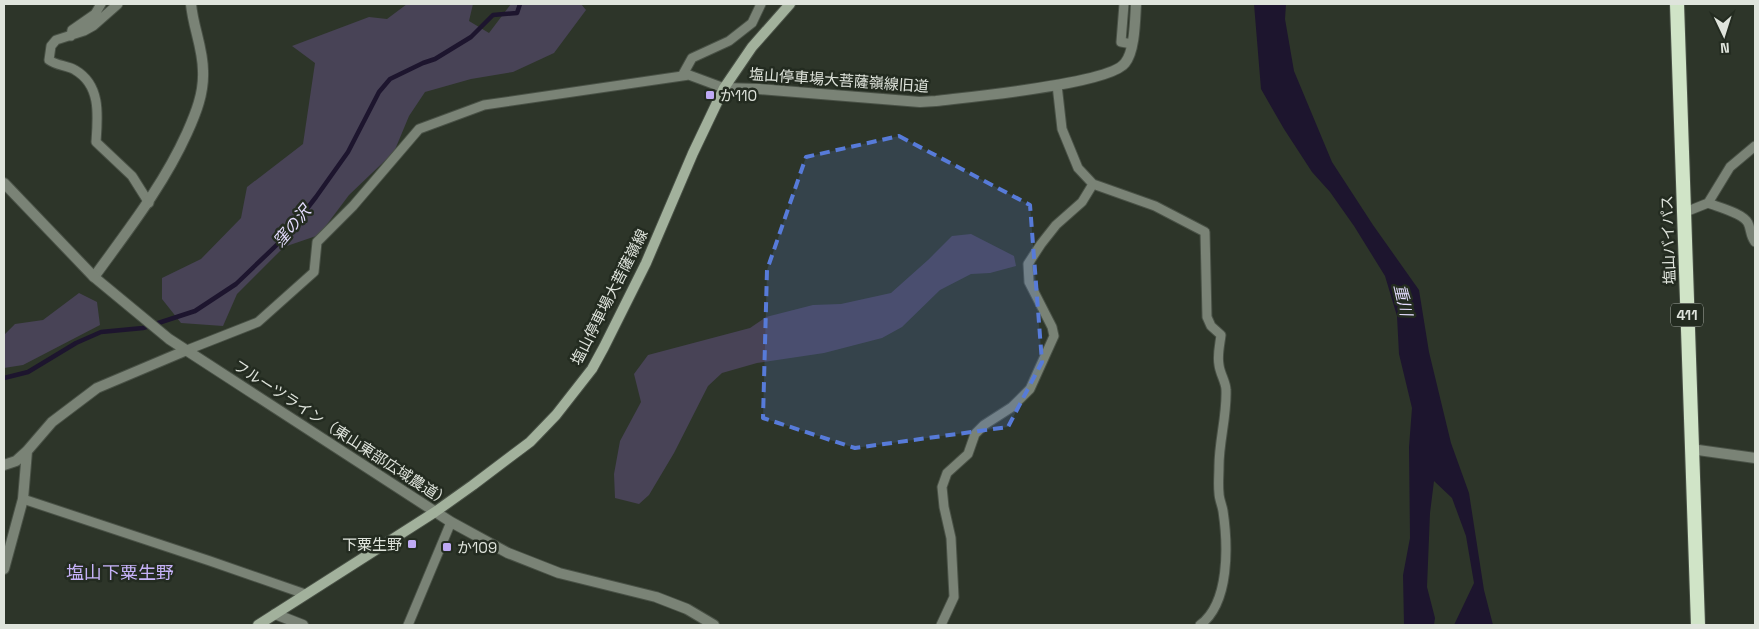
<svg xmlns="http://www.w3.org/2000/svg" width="1759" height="629" font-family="'Space Grotesk','Noto Sans JP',sans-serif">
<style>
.green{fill:#484356}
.water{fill:#1d152e}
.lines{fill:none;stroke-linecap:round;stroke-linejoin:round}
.stream{stroke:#1d152e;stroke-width:4.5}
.service-casing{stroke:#495146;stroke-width:11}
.minor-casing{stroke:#495146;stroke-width:12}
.tertiary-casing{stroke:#495146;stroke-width:12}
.secondary-casing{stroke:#495146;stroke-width:12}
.trunk-casing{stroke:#495146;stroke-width:16}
.service{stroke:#7a8376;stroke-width:9}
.minor{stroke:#7a8376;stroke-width:10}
.tertiary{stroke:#7a8376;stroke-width:10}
.secondary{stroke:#a2b19c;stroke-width:10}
.trunk{stroke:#d0e4c7;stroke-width:14}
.marked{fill:#577bd9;fill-opacity:0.2;stroke:#577bd9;stroke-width:4;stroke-dasharray:10 6;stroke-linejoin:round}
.poi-dot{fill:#bea9f4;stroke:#232b20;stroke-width:2}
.labels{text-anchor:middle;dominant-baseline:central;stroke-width:5;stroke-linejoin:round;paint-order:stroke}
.shield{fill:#232b20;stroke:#a7aca4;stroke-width:1}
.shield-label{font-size:14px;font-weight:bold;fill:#dfe4dc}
.street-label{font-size:15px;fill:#dfe4dc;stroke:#232b20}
.poi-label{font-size:15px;fill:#dfe4dc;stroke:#232b20;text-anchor:start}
.water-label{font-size:16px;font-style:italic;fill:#e5ddff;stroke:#232b20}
.quarter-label{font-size:18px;fill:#c6b2f8;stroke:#232b20}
</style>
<rect width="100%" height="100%" fill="#2d3529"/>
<path class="green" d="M407,4H473L469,21L489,33L511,4H581L586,10L554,53L513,72L471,79L425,92L409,116L394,152L349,195L319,235L284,247L237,294L223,326L181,323L162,299V278L201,259L241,218L247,187L303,144L315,63L292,46L369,17L387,19Z
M971,234L1014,256L1016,266L990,273L971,274L940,290L902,327L882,338L824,353L757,363L722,373L708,386L674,453L649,495L639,504L615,498L614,474L620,441L641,402L634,374L648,355L750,328L766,317L813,305L841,304L891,293L928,260L952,236Z
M79,293L97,302L100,325L23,365L4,368V335L15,324L43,320Z"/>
<path class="water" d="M1254,4H1286L1285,19L1294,71L1332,162L1373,225L1419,290L1429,352L1451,443L1469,493L1484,590L1493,625H1454L1474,583L1466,536L1452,498L1434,481L1430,513L1427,587L1435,618L1434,625H1404L1403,575L1410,538L1409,447L1412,408L1399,354L1397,316L1385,276L1354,226L1330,192L1312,172L1284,129L1261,89Z"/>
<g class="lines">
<path class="stream" d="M4,378L28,372L76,343L101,332L143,328L195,311L236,284L285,237L316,197L348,152L379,92L390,79L423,63L435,59L471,37L493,15L517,13L520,4"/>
<defs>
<path id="service" d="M118,4L93,26L84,31L56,40L51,46L49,60C57,66 67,65 75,70C101,85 98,115 96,142L132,176L149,203
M1124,4L1121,42L1132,44
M71,36L72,30L95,14L101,4
M682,76L692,58L729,41L752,23L761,4
M1093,184L1155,206L1205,232L1207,317L1211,326L1221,335C1220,344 1217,355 1219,365C1220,374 1226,382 1226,390C1227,416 1219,441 1219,466C1219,475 1218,484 1219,493C1219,499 1222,505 1223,511C1228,545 1230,603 1200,625
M1708,203C1718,207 1743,213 1748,223C1751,229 1750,236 1755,242
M1683,213L1708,203L1730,167L1755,146
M187,350L258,322L314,272L317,242L353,206L419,129L484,105L689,75L724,88
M23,499L210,561L305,594
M408,625L451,522
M941,625L954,597L951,538L944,507L942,487L947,473L968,454L975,434L984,425L1012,407L1030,389L1054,336L1052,327L1029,282L1028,264L1041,244L1056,225L1082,202L1093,184L1078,168L1062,129L1057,85"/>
<path id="minor" d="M724,88L759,89L920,102L936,101C968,97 1110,84 1125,63C1135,51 1135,20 1136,4
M94,277C128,230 163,186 187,133C196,113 204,93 203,71C203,48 193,27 191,4
M1691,449L1755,458
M4,465L16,461L27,451L52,422L97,388L187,350
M4,569L23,499L27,451
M275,614L303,625"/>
<path id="tertiary" d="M4,183L94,277L169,339L451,522L508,553L559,573L656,597L687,609L714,625"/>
<path id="secondary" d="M258,625L435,512L473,485L530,442L556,415L592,369L604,347L646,263L693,153L724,88L752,47L790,4"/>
<path id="trunk" d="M1677,4L1698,625"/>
</defs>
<use href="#service" class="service-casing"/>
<use href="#minor" class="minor-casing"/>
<use href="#tertiary" class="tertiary-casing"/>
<use href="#secondary" class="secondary-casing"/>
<use href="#trunk" class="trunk-casing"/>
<use href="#service" class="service"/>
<use href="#minor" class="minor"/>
<use href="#tertiary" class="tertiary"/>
<use href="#secondary" class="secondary"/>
<use href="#trunk" class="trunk"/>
</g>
<path class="marked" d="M899,136L1030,205L1042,362L1008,427L855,448L763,418L767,270L806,157Z"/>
<g class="poi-dot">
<rect x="705" y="90" width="10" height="10" rx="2.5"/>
<rect x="407" y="539" width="10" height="10" rx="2.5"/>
<rect x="442" y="542" width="10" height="10" rx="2.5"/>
</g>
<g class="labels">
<rect class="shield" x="1671" y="303.5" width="32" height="23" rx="4"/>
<g class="shield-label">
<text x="1687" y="315">411</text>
</g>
<g class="street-label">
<text transform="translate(839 80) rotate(4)">塩山停車場大菩薩嶺線旧道</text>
<text transform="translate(1668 240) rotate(-92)">塩山バイパス</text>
<text transform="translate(609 297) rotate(-63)">塩山停車場大菩薩嶺線</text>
<text transform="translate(342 433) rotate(33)">フルーツライン（東山東部広域農道）</text>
</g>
<g class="poi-label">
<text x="720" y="95">か110</text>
<text x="402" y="544" text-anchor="end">下粟生野</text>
<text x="457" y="547">か109</text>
</g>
<g class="water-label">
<text transform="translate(292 226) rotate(-50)">窪の沢</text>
<text transform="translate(1403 300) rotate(77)">重川</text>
</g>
<g class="quarter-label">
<text x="120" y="572">塩山下粟生野</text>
</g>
</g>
<rect width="1759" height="629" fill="none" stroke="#dfe4dc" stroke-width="10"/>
<g transform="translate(1724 35) rotate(176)" stroke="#232b20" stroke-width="4" paint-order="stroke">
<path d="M0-4L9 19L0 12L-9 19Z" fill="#dfe4dc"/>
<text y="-8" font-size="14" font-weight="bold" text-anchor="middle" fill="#dfe4dc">N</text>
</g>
</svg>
